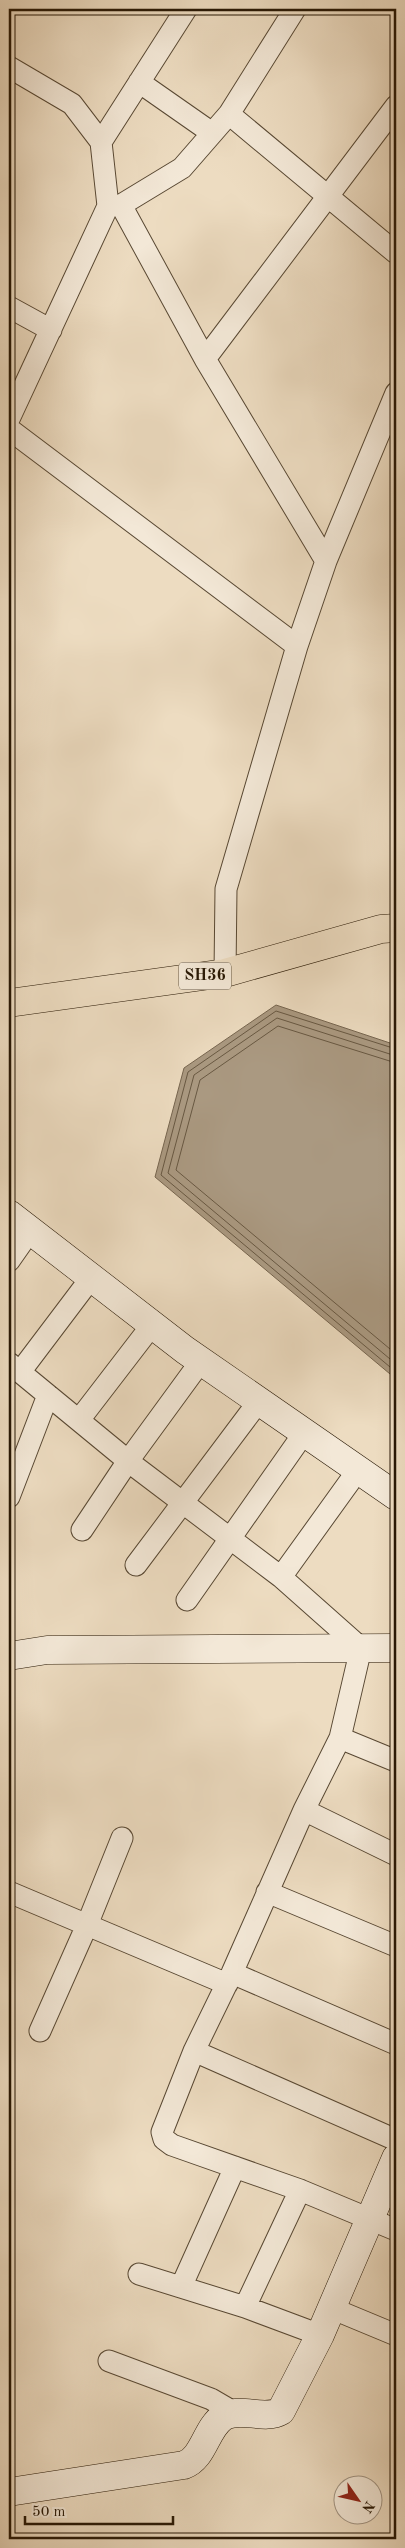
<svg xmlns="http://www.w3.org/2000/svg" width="405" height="2548" font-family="'Old Standard TT',serif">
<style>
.water{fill:#aa9981;stroke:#76654f}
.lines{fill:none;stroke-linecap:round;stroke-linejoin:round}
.shore{stroke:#685842;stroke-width:1}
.street-casing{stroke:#584833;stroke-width:23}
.secondary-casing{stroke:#271704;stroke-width:29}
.primary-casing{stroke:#271704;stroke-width:29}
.street{stroke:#f3e8d7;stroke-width:21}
.secondary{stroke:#f3e8d7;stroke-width:28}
.primary{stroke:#eddcc1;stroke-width:28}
.labels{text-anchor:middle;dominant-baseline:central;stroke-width:4;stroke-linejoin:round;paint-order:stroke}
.shield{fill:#f3e8d7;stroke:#645643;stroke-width:1}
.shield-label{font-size:16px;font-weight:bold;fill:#271704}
</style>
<rect width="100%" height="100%" fill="#eddcc1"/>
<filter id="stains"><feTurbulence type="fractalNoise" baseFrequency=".004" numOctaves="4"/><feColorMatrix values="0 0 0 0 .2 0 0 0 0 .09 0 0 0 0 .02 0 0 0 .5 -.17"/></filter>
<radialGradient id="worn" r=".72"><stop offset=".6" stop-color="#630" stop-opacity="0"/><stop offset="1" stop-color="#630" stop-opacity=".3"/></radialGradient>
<path class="water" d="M276,1005L396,1045V1379L155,1177L184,1068Z"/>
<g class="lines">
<path class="shore" d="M396,1049L276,1011L188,1072L161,1175L396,1372
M396,1056L277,1018L194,1075L168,1173L396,1364
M396,1063L278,1026L200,1080L176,1170L396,1354"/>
<defs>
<path id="street" d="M9,67L72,104L101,142L108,206L9,419
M139,82L212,133
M229,114L396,253
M101,142L186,9
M121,205L205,359L326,561
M109,206L121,205L182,168L229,114L295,9
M9,307L51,330
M205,359L396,106
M9,429L297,646
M225,973L226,889L297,646L326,561L396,393
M9,1261L30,1231
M9,1363L133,1465L281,1577L361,1648L340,1738L304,1810L232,1973L194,2051L162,2132L164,2139L172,2145L300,2190L396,2230
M20,1372L91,1278
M79,1420L152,1325
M9,1497L48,1395
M82,1530L128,1461L201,1361
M136,1565L259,1401
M281,1577L358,1470
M187,1600L304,1433
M340,1738L396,1761
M304,1810L396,1855
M9,1892L227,1984
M267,1892L396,1946
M232,1973L396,2044
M40,2031L87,1925L122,1838
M194,2051L396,2140
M139,2274L245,2307L320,2335
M181,2287L235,2167
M245,2307L300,2190
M331,2308L396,2335
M109,2361L211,2399L235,2413"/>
<path id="secondary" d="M9,1214L185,1350L396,1496
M9,1656L47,1650L396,1648
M9,2492L184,2465C204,2458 206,2428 223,2417C240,2406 264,2421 281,2411L320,2335L396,2158"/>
<path id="primary" d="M9,1003L225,973L381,929L396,928"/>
</defs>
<use href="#street" class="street-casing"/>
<use href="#secondary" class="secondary-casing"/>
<use href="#primary" class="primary-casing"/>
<use href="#street" class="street"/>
<use href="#secondary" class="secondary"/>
<use href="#primary" class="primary"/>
</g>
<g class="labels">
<rect class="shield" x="179" y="962.5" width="52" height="27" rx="4"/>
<g class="shield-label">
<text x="205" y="976">SH36</text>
</g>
</g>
<rect width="405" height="2548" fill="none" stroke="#eddcc1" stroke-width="30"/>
<rect x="10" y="10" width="385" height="2528" fill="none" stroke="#271704" stroke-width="2.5"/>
<rect x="15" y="15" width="375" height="2518" fill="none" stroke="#271704"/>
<g transform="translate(358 2500) rotate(124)"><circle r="24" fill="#f3e8d7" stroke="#a19483"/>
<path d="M0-4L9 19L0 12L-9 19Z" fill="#8f2418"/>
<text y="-8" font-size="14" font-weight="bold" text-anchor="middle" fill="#271704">N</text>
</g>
<path d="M25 2516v8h148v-8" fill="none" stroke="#271704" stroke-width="2.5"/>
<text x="32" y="2516" font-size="15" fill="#271704" stroke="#f3e8d7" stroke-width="4" paint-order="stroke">50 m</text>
<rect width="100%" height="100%" filter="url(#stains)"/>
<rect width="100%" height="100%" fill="url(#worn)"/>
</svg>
